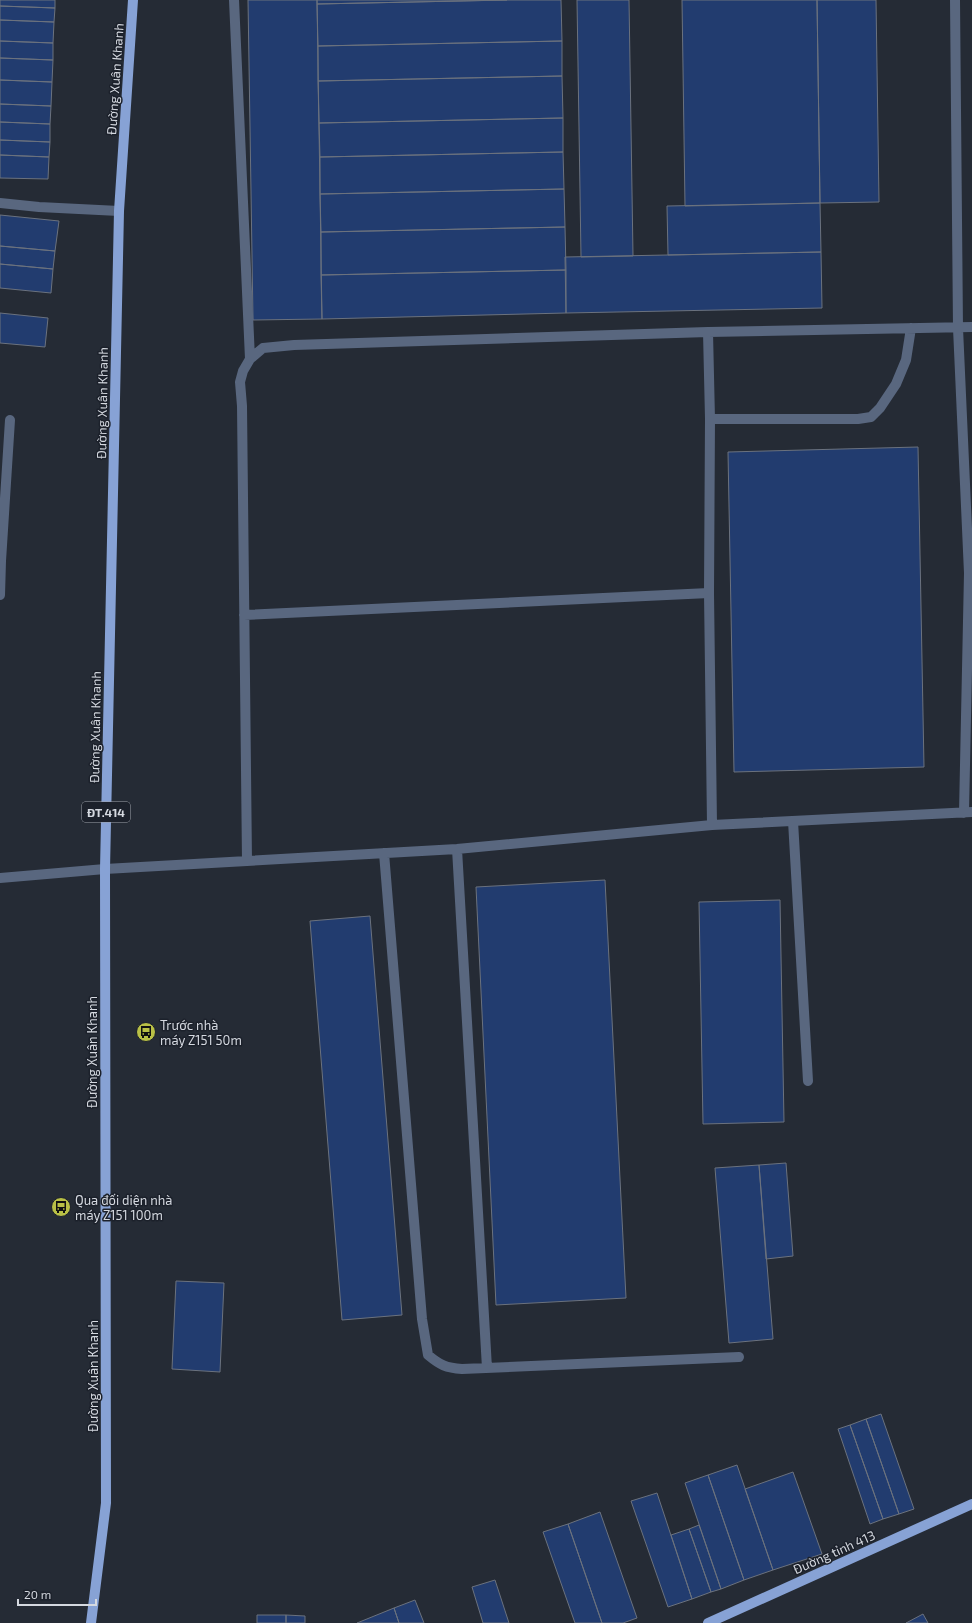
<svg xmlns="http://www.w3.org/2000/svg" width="972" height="1623" font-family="'Exo 2',sans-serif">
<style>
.building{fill:#223c6f;stroke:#6b727e}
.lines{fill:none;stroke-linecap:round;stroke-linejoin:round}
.minor{stroke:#59677f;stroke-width:10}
.major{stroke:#87a2d5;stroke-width:10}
.labels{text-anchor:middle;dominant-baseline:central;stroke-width:3;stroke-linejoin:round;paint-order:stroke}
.shield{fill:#1c212b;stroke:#9ea2aa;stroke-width:1}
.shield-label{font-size:12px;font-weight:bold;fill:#d5d9e0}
.street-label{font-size:13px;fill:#d5d9e0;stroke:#1c212b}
.poi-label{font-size:13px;fill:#d5d9e0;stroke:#1c212b;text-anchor:start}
</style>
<rect width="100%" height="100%" fill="#252b35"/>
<path class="building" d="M0,0H55V8L0,6Z
M248,0H317L322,319L253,320Z
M317,0H507L317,4Z
M507,0H561L562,41L318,46L317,4Z
M577,0H629L633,256L581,257Z
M682,0H817L820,203L685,206Z
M817,0H876L879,202L820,203Z
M0,6L55,8L54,22L0,20Z
M0,20L54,22L53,43L0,41Z
M0,41L53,43V60L0,58Z
M562,41V76L318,81V46Z
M0,58L53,60L52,82L0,80Z
M562,76L563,118L319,123L318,81Z
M0,80L52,82L51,106L0,104Z
M0,104L51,106L50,124L0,122Z
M563,118V152L320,157L319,123Z
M0,122L50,124V142L0,140Z
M0,140L50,142L49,157L0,155Z
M563,152L564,189L320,194V157Z
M0,155L49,157L48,179L0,178Z
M564,189L565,227L321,232L320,194Z
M820,203L821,252L668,255L667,206Z
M0,215L59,221L55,251L0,246Z
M565,227L566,270L321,275V232Z
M0,246L55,251L53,269L0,264Z
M821,252L822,308L566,313L565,257Z
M0,264L53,269L51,293L0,288Z
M566,270V313L322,319L321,275Z
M0,313L48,318L45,347L0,343Z
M918,447L924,767L734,772L728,452Z
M605,880L626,1298L496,1305L476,887Z
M780,900L784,1122L703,1124L699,902Z
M370,916L402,1315L342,1320L310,921Z
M786,1163L793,1256L766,1259L759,1165Z
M759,1165L773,1339L729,1343L715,1168Z
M176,1281L224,1283L220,1372L172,1369Z
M881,1414L914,1509L899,1514L866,1419Z
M866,1419L899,1514L883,1519L850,1425Z
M850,1425L883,1519L870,1524L838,1429Z
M737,1465L773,1570L744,1580L708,1475Z
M793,1472L822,1554L773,1570L745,1489Z
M708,1475L744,1580L721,1589L685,1483Z
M657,1493L692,1599L668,1607L631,1501Z
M600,1512L637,1618L623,1623H602L568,1524Z
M568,1524L602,1623H575L543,1532Z
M699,1525L721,1589L711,1592L689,1529Z
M689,1529L711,1592L692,1599L671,1535Z
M495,1580L509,1623H483L472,1587Z
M415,1600L424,1623H399L394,1608Z
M394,1608L399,1623H357Z
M923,1614L928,1623H906Z
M257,1615H286V1623H257Z
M286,1615L305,1616V1623H286Z"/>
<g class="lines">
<path class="minor" d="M234,0L250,359
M955,0L958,328L969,573L964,813
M0,203L39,207L119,211
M708,332L710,419L709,593L712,825
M710,419H858L871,417L880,408L896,384L906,360L911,328
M0,561H1L0,595
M1,561L10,420
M244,615L709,593
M793,821L808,1081
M457,849L487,1368
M384,853L422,1319L428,1355C440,1365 446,1368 462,1369L739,1357
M247,861L242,406L240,382L243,371L250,359L263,348L294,345L708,332L972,327
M0,878L105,869L457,849L712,825L972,812"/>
<path class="major" d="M91,1623L106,1503L105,869L119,211L133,0
M708,1623L972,1504"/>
</g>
<defs>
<symbol id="bus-disc" viewBox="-11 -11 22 22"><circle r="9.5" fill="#b9c046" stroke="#1c212b"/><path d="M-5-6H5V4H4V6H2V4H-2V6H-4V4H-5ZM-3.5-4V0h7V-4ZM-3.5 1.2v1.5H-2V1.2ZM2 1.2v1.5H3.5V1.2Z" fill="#111"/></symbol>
</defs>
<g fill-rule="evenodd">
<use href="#bus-disc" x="135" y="1021" width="22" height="22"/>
<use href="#bus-disc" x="50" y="1196" width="22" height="22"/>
</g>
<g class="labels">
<rect class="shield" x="82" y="802" width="48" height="20" rx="3"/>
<g class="shield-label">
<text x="106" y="812">ĐT.414</text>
</g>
<g class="street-label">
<text transform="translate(115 79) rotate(-86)">Đường Xuân Khanh</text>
<text transform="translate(102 403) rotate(-89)">Đường Xuân Khanh</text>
<text transform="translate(95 727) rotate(-89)">Đường Xuân Khanh</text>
<text transform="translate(92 1052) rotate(-90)">Đường Xuân Khanh</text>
<text transform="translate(93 1376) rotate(-90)">Đường Xuân Khanh</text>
<text transform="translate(834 1552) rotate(-24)">Đường tỉnh 413</text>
</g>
<g class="poi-label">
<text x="160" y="1025">Trước nhà<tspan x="160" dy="15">máy Z151 50m</tspan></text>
<text x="75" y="1200">Qua đối diện nhà<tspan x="75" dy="15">máy Z151 100m</tspan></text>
</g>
</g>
<path d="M18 1599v6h78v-6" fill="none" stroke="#d5d9e0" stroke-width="2"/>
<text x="24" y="1599" font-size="12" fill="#d5d9e0" stroke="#1c212b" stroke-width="3" paint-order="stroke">20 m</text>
</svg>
